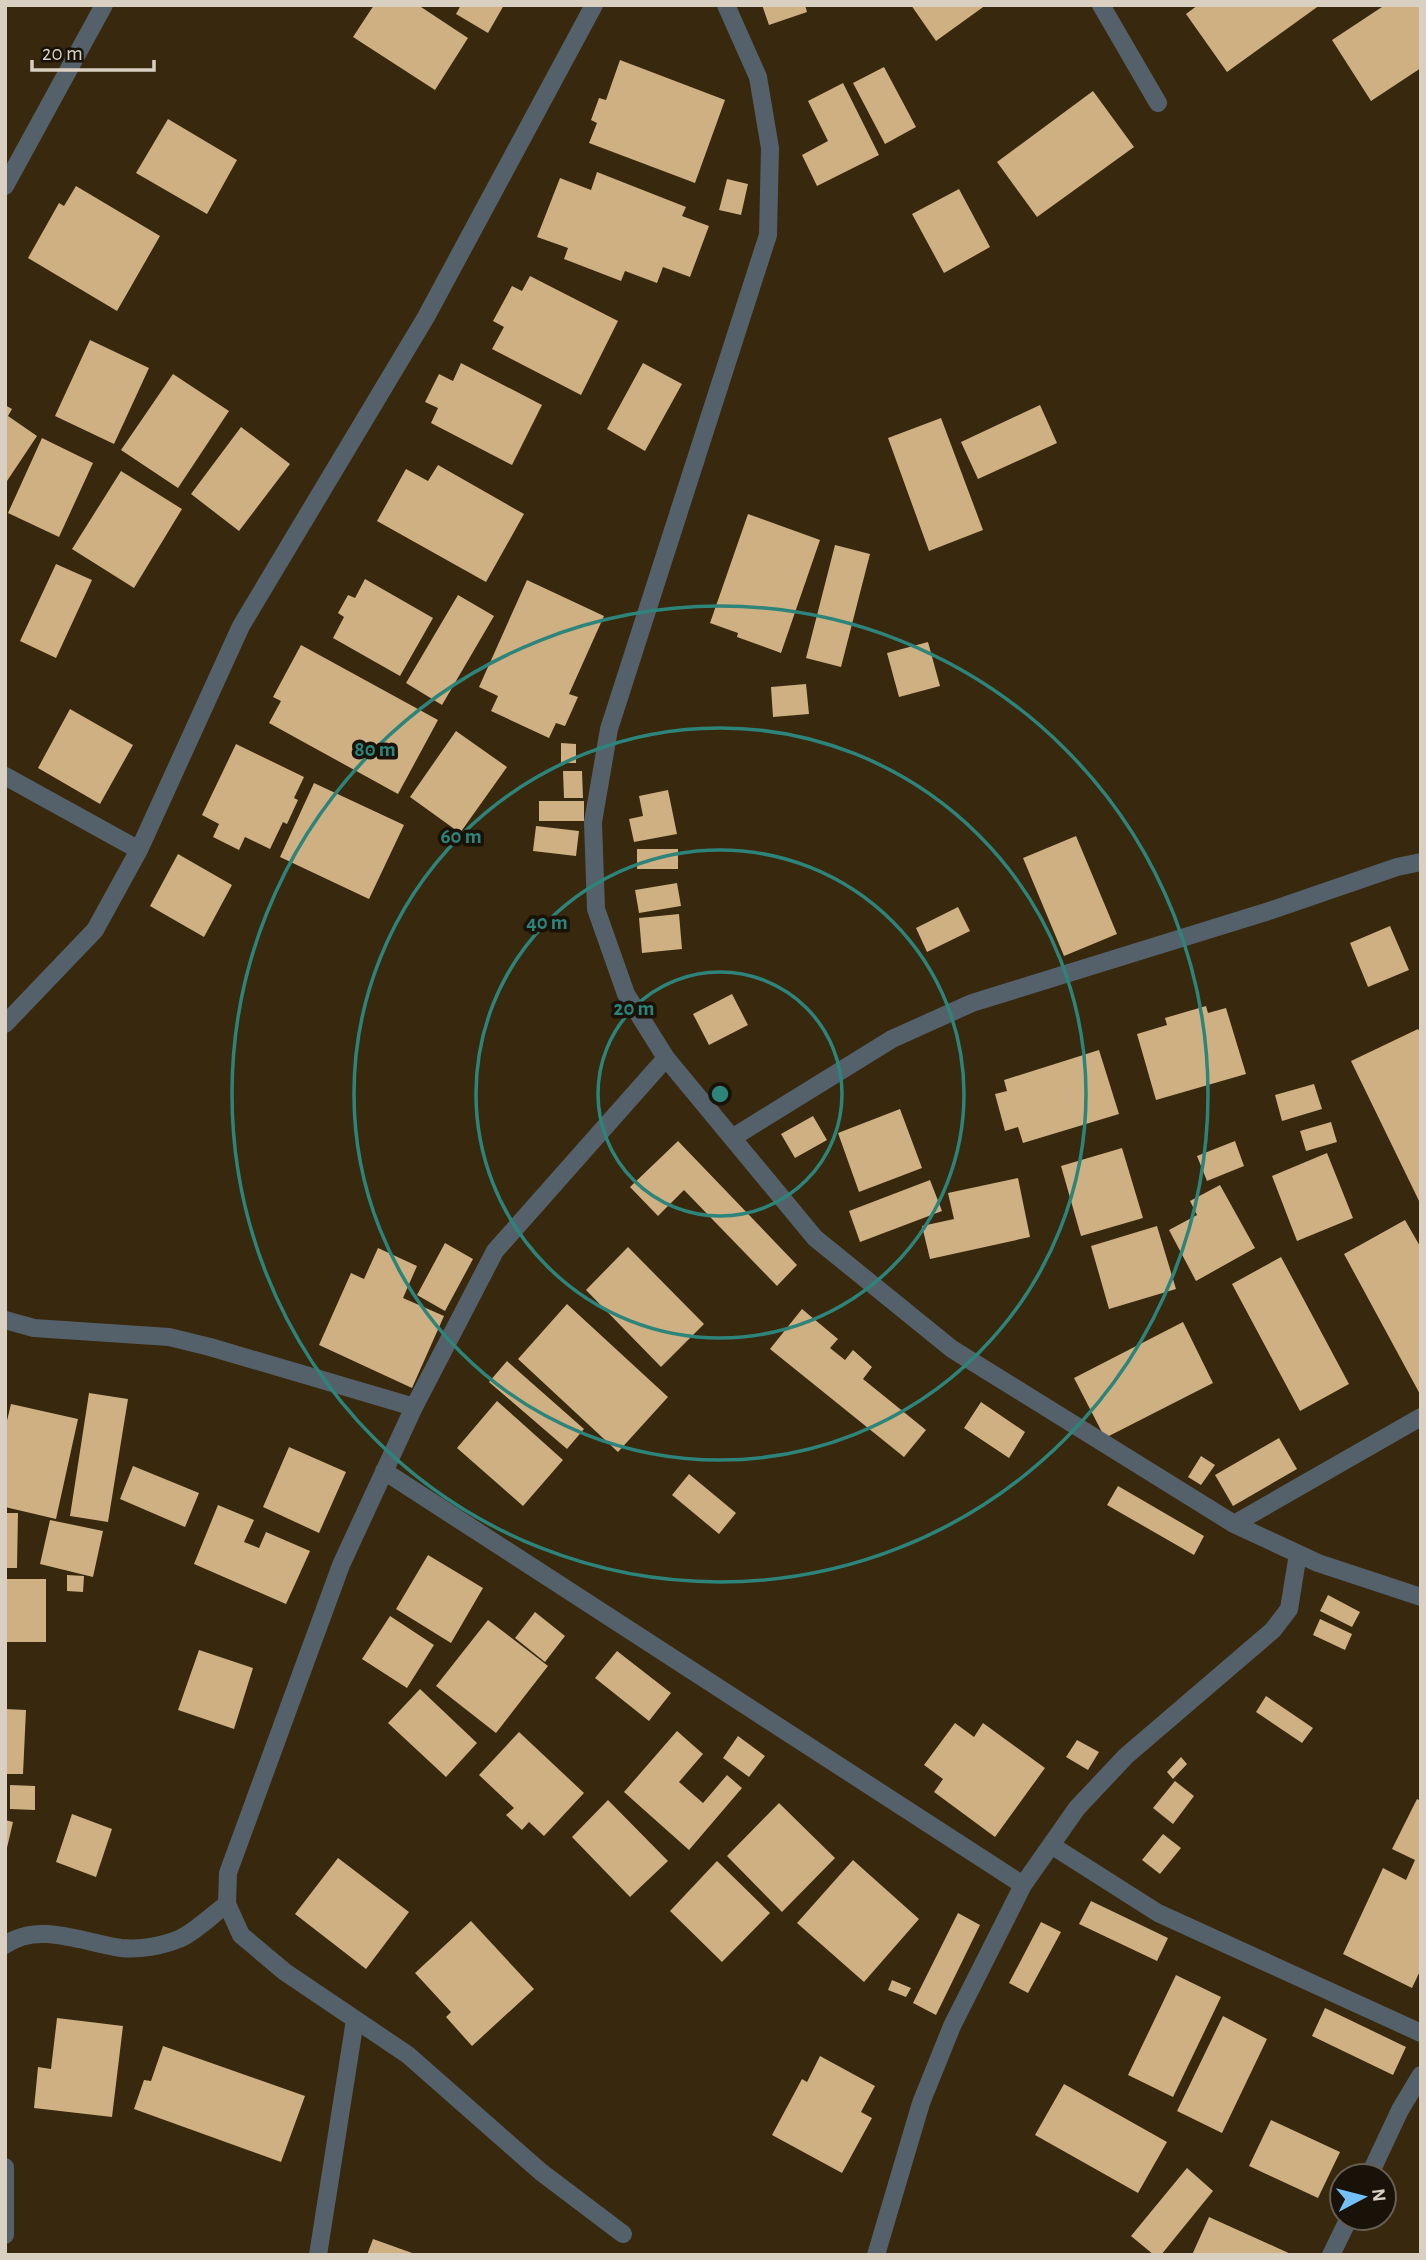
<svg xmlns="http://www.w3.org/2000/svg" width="1426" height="2260" font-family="'Alegreya Sans',sans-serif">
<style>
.building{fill:#ceb082}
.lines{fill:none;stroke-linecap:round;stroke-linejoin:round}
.minor{stroke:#55616a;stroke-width:18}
.ring{fill:none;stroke:#2d847a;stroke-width:3.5}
.centre{fill:#2d847a;stroke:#191208;stroke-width:3.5}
.ring-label{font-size:21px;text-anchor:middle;font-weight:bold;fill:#2d847a;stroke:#191208;stroke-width:7;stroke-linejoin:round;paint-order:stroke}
</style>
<rect width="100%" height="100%" fill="#37280e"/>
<path class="building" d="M374,5H418L468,38L435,90L353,37Z
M461,5H504L488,33L456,14Z
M762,5H805L807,12L769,25Z
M911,5H986L936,41Z
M1198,5H1320L1227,72L1186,14Z
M1385,5H1421V68L1371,101L1332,40Z
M620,60L725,100L695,183L589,143L597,123L591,120L599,98L606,100Z
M884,67L916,127L885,144L853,83Z
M843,83L879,155L817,186L802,155L828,141L808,101Z
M1093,91L1134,147L1037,217L997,162Z
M168,119L237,160L207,214L136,173Z
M597,172L686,207L682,216L709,226L690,277L663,267L657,283L625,271L621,281L564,259L568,248L537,237L560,178L591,190Z
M727,179L748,184L741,215L719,210Z
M76,186L160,236L117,311L28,258L59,203L64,206Z
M959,189L990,247L944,273L912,214Z
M530,276L618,321L581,395L492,349L504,327L493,321L512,286L522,291Z
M90,340L149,368L114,444L55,416Z
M461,363L542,405L512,465L431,423L438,408L425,402L439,374L453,381Z
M643,363L682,384L645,451L607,429Z
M173,374L229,411L178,488L121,450Z
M5,405L12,409L8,416L37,436L5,484Z
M1040,405L1057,443L978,479L961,442Z
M941,418L983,530L929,551L888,438Z
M241,427L290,464L239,531L191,494Z
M42,438L93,463L59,537L8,513Z
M438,465L524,514L486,582L377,521L406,469L428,481Z
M121,471L182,509L134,588L72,549Z
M748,514L820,540L781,653L737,637L738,633L710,623Z
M835,545L870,554L841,667L806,658Z
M56,564L92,580L56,658L20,641Z
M365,579L433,618L400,676L333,638L344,617L338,613L348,595L355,598Z
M527,580L604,616L569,694L578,697L565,726L556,723L549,738L491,711L498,696L479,687Z
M458,595L494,616L442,705L406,683Z
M928,642L940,686L899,697L887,653Z
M301,645L438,720L398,794L269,723L281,701L273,697Z
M806,684L809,714L773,717L771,687Z
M70,709L133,745L100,804L38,768Z
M456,731L507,767L460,833L410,797Z
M561,743L576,744V763H561Z
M236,744L304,777L294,798L298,800L287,824L283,822L270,849L245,837L239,850L213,837L219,824L202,815Z
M563,771H582L583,798H564Z
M314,783L404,825L369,899L280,857Z
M668,790L677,834L634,842L629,819L643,816L639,796Z
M539,801H584V821H539Z
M536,826L579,831L576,856L533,851Z
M1076,836L1117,934L1064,956L1023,858Z
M637,849H678V869H637Z
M178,854L232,885L204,937L150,906Z
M677,883L681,906L639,913L635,890Z
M958,907L970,931L927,952L916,928Z
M679,914L682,949L642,953L639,918Z
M1390,926L1409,970L1368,987L1350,943Z
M732,994L748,1025L709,1045L693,1014Z
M1206,1006L1208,1013L1226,1008L1246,1074L1156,1100L1137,1034L1167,1025L1165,1018Z
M1418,1029L1421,1033V1205L1351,1061Z
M1099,1050L1119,1114L1023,1143L1018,1127L1005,1131L995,1094L1007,1091L1004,1080Z
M1314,1084L1322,1109L1282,1121L1275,1095Z
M900,1109L922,1168L859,1192L838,1133Z
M813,1116L827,1140L795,1158L781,1134Z
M1331,1122L1337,1142L1306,1151L1300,1131Z
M678,1141L797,1265L777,1286L684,1190L658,1216L630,1187Z
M1235,1141L1244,1166L1207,1181L1197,1156Z
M1122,1148L1143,1218L1081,1236L1061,1166Z
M1327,1153L1353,1218L1297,1241L1272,1176Z
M1018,1178L1030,1237L930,1259L922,1226L954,1219L948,1193Z
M930,1180L942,1211L860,1242L849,1211Z
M1220,1185L1255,1248L1196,1281L1169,1230L1197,1215L1190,1201Z
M1405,1220L1421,1248V1396L1344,1254Z
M1157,1226L1176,1289L1109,1309L1091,1246Z
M445,1243L473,1259L445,1311L417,1295Z
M628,1247L704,1324L661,1367L586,1290Z
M378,1248L417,1266L403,1298L444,1316L412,1388L319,1345L351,1273L364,1279Z
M1281,1257L1349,1384L1300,1411L1232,1284Z
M567,1304L668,1397L618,1452L518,1359Z
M802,1309L838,1339L830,1348L845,1360L853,1350L872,1367L863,1379L926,1430L904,1457L770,1349Z
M1183,1322L1213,1383L1105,1438L1074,1378Z
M507,1361L584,1429L567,1449L489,1382Z
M89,1393L128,1399L108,1522L70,1516Z
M497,1401L563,1460L523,1506L457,1448Z
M981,1402L1025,1432L1009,1458L964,1428Z
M11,1404L78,1419L56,1519L5,1507V1429Z
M1279,1438L1297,1469L1233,1506L1215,1475Z
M289,1447L346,1472L319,1533L263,1507Z
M1201,1456L1215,1465L1201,1485L1188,1477Z
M133,1466L199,1493L185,1527L120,1499Z
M689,1474L736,1513L719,1534L672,1495Z
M1118,1486L1204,1536L1194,1555L1107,1505Z
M218,1505L254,1520L244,1542L259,1548L266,1532L310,1551L286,1604L194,1564Z
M5,1513H18L17,1568H5Z
M50,1520L103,1531L93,1577L40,1564Z
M428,1555L483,1588L451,1643L396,1609Z
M67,1575L84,1576L83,1592L67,1591Z
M5,1579H46V1642H5Z
M1328,1595L1360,1612L1352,1627L1320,1611Z
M535,1612L565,1636L545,1662L515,1638Z
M390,1616L434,1645L407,1688L362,1659Z
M1320,1619L1352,1634L1345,1650L1313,1635Z
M488,1620L548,1666L496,1733L436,1686Z
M199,1650L253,1668L234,1729L178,1710Z
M617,1651L671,1693L649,1721L595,1678Z
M420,1689L477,1743L446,1777L388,1723Z
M1266,1696L1313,1728L1302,1743L1256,1712Z
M5,1709L26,1710L23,1774H5Z
M955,1723L974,1737L983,1723L1045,1768L995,1837L934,1792L943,1779L924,1765Z
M677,1731L703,1754L679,1782L703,1803L727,1775L742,1788L689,1850L624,1792Z
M519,1732L584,1793L544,1836L529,1822L522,1830L506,1815L514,1808L479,1775Z
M738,1736L765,1756L749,1777L723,1758Z
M1077,1740L1099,1752L1088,1770L1066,1757Z
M1181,1757L1187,1764L1173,1779L1167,1772Z
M1175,1781L1194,1796L1173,1824L1153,1808Z
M10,1785L35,1786V1810L10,1809Z
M1417,1799L1421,1801V1969L1412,1988L1343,1954L1383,1868L1406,1880L1415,1860L1392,1849Z
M608,1800L668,1861L630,1897L572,1837Z
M779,1803L835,1858L782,1912L727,1856Z
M72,1814L112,1829L96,1877L56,1862Z
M5,1820L13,1822L6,1852L5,1851Z
M1163,1834L1181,1848L1160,1874L1142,1860Z
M338,1858L409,1912L366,1969L295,1914Z
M853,1860L919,1919L864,1982L797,1923Z
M717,1861L770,1913L722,1962L670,1911Z
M1091,1901L1168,1938L1157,1961L1079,1924Z
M958,1913L980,1925L936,2015L913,2003Z
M471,1921L534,1989L472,2046L446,2017L451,2012L415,1973Z
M1041,1922L1061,1932L1028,1993L1009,1983Z
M1176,1975L1221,1997L1173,2097L1128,2075Z
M892,1980L911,1988L906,1997L888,1990Z
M1325,2008L1406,2047L1393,2075L1312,2036Z
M1223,2016L1267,2039L1222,2133L1177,2111Z
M57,2018L123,2026L112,2117L34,2108L38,2067L51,2069Z
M163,2046L305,2096L281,2162L134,2109L144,2080L151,2081Z
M820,2056L875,2086L861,2112L872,2118L842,2173L772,2135L802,2079L807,2082Z
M1064,2084L1167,2142L1138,2193L1035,2135Z
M1271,2120L1340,2152L1318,2198L1249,2166Z
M1187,2168L1213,2191L1161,2255H1154L1131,2236Z
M1209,2217L1293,2255H1192Z
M373,2239L415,2254V2255H367Z"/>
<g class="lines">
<path class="minor" d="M726,5L758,77L770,148L768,235L609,729L593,822L596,909L626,994L666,1058L815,1238L952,1349L1234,1524L1318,1563L1421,1597
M1101,5L1158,103
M5,186L104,5
M5,776L139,850
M5,1024L95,930L139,850L241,626L426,317L594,5
M732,1138L892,1039L972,1003L1272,910L1397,867L1421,862
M5,1320L34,1328L169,1337L210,1347L414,1407
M384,1471L1023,1885
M1234,1524L1421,1417
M1051,1845L1158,1913L1421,2033
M5,1945C39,1921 84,1943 121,1948C139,1950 162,1946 179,1939C194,1933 213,1914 227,1904
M5,2167V2235
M1369,2176L1400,2110L1421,2075
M623,2234L541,2172L408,2055L285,1972L241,1935L227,1904L228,1873L341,1565L414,1407L495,1251L666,1058
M318,2255L355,2020
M876,2255L921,2103L952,2026L1023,1885L1077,1808L1126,1756L1273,1630L1289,1609L1298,1554
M1331,2255L1349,2218"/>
</g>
<g class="ring">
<circle cx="720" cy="1094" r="122"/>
<circle cx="720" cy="1094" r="244"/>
<circle cx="720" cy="1094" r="366"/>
<circle cx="720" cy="1094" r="488"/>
</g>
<circle cx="720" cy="1094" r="10" class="centre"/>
<g class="ring-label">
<text x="375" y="756">80 m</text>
<text x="461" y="843">60 m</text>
<text x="547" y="929">40 m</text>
<text x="634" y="1015">20 m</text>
</g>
<rect width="1426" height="2260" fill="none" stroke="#dad0c1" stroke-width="14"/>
<g transform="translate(1363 2197) rotate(83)"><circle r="33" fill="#191208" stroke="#665e52" stroke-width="2"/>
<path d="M0-5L12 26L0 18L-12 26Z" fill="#73c1f6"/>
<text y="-10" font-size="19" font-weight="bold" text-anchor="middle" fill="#dad0c1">N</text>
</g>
<path d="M32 60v10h122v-10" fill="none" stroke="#dad0c1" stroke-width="3.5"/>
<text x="42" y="60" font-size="21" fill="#dad0c1" stroke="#191208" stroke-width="5" paint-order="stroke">20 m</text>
</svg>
